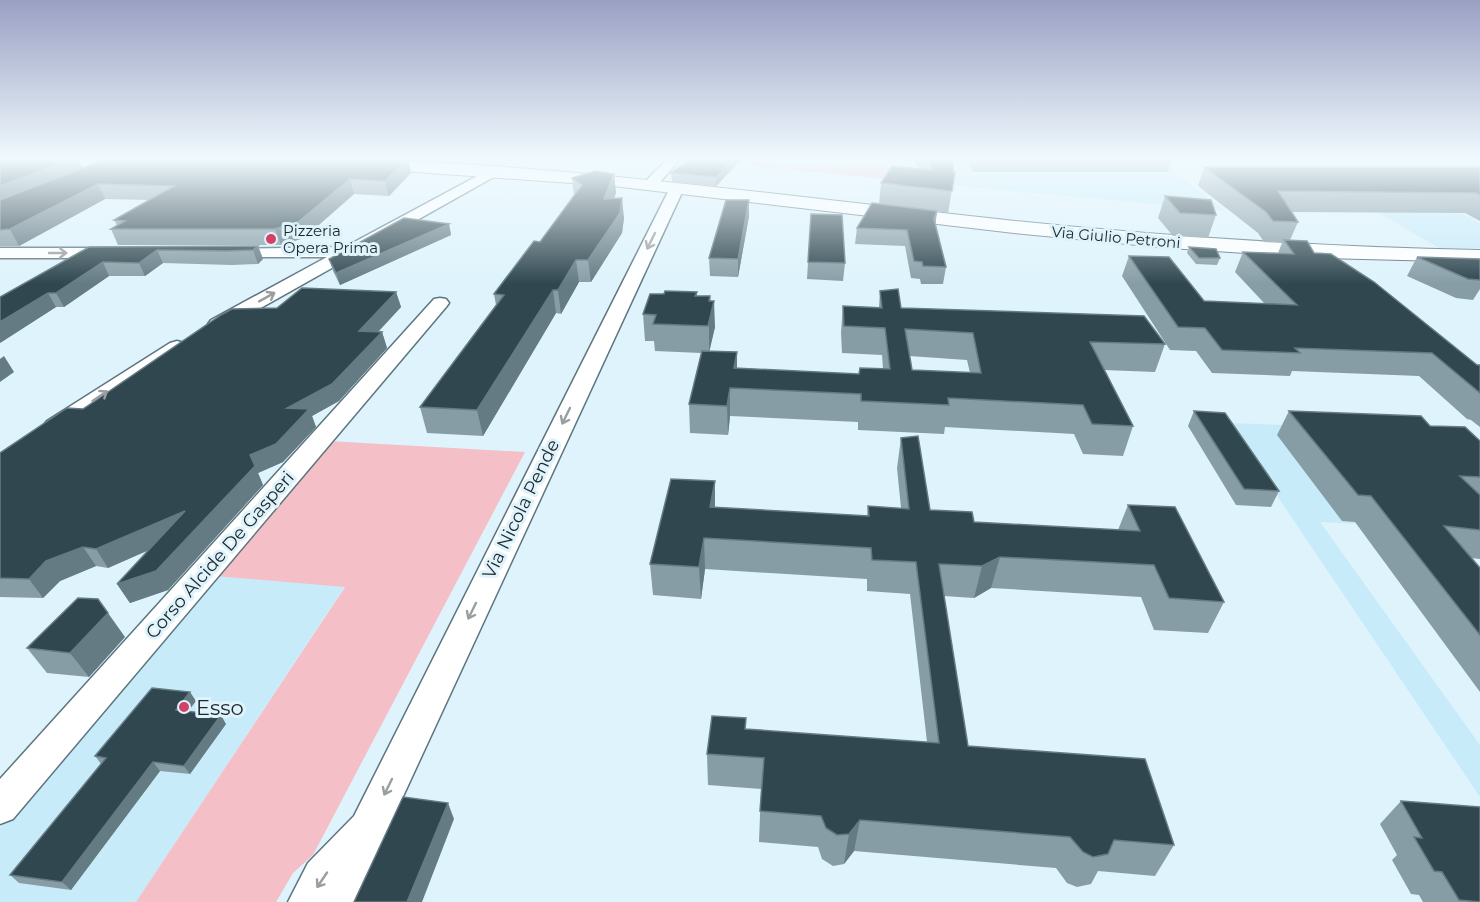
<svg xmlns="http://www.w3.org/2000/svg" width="1480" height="902" font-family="Montserrat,sans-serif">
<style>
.built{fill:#c8ebfa}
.green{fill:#f4bfc6}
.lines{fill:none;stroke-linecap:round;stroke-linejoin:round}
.minor-casing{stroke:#5d757f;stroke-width:3}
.tertiary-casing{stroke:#5d757f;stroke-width:2}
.minor{fill:#fff;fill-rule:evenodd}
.tertiary{fill:#fff;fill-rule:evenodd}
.wall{fill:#879da6;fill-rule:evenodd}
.shaded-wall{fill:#647b84}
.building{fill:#304750;stroke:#647b84;stroke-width:1.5;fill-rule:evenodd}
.oneway{stroke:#999ea0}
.poi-dot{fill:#d24267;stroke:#def3fc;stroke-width:2}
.labels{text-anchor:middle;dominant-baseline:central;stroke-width:6;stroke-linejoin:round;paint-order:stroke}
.far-poi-label{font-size:15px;fill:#1d272b;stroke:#def3fc;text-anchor:start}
.far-street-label{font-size:15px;fill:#1d272b;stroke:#def3fc}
.street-label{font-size:18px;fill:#1d272b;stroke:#def3fc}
.near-poi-label{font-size:21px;fill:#1d272b;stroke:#def3fc;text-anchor:start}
</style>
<rect width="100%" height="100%" fill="#def3fc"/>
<path class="built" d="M887,158H1157L1225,211L896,180Z
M1286,158H1354L1480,223V248H1439Z
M1228,423L1449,431L1480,461V530L1320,522L1480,745V797Z
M214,576L345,586L136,902H0V828Z"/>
<path class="green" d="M462,158H509L503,166L424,162Z
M749,161L769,162L770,166H890L896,180L745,165Z
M328,441L525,452L313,855L293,873L276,902H136L345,587L214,576Z"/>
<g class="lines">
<defs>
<path id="minor" d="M668,158H681L654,189H644V183Z
M494,167L499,168V174L225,328H211L208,324L211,320L327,257H227L219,252L221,249L345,247Z
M677,184L684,188L387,831L376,879L366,902H288L308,863L354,816L670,188Z
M0,248H109L117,253L109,258H0Z
M440,298L446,299L449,303L446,307L13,819L0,824V779L434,299Z
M177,341L184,343L187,347L184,351L63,431H47L43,426L47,421L170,343Z"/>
<path id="tertiary" d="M146,158L148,162L146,166L140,167L0,169V159Z
M366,159C583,167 798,198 1015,221C1170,237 1324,247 1480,250V262L1324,258L1169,248L1014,233L613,186L360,168L358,164L360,160Z"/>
</defs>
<use href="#minor" class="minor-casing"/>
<use href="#tertiary" class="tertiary-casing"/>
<use href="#minor" class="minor"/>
<use href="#tertiary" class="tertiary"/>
</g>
<path class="wall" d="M0,158L83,168L108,158H426L424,161L408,160L411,173L389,196L354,194L304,238L281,245H118L111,229L117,225L114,220L150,200L105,199L19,246H0Z
M915,158H953V172H955L948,213L937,211L935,225L946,267L943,284H921L920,279L911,278L905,246L855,244L857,228L879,204L881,183L918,169L915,161Z
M964,158H1172L1168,172H973Z
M741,160L716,186L672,182L671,173Z
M1204,167H1480V221L1465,213L1291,212L1298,222L1290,240L1314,253L1477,365H1480V427L1471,420L1467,419L1419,376L1292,371L1290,376L1212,373L1196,351L1170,350L1122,276L1129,256L1204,301L1265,304L1235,272L1243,252L1278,253L1282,243L1264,242L1258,233L1198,186Z
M614,174L616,193L614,198L624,218L622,233L591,282H579L561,314L556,313L483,436L427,433L420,407L496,305L494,294L540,242L574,195L572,178Z
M1165,196L1216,215L1208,238L1173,236L1158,218Z
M811,214L845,263L843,281L807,279Z
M749,216L738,277L710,276L709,258Z
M449,224L451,235L340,285L333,271L329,259Z
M258,246L263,259L258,264L232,265L163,263L145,276H109L64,307H56L0,343L89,247Z
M1189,247L1220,258L1217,265L1196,264L1187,253Z
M1417,257L1480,259V289L1473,300L1456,298L1407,276Z
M880,291L901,308L1165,344L1155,372L1104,370L1133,426L1123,456L1083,454L1074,434L945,427L944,434L858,430V422L730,416L728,435L690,433L689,404L701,353L655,351L654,341H645L643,314L664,294L697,292V296H710L715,327L709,351L737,352V368L859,374L883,369L882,355L842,353L841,332L843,306L879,307ZM909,356L967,360L970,373L912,370Z
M396,292L401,307L378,332H382L387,348L339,401L312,416L316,427L283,462L258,473L263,485L168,590L130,603L117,584L148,550L108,568L96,566L60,581L43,598L0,597V453L83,409L277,308Z
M1194,411L1279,491L1271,507L1236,505L1188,426Z
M1289,411L1480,477V559L1471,558L1480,568V692L1355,522L1342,521L1277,435Z
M901,438L930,510L974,522L1118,530L1128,505L1224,602L1208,633L1154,630L1141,597L991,588L974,598L944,596L968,746L1174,845L1155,876L1098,871L1091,884L1077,887L1067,883L1056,868L854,851L844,864L833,866L822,859L818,847L759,842L761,789L708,785L707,754L745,729L927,742L910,594L867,591V579L705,569L701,599L653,595L650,564L715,481V507L867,516L868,506L901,508L897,468Z
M125,637L89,677L47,673L27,648Z
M196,701L187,712L226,724L190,774L160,771L71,890L19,883L10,875L101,764L95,756Z
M1401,801L1480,902H1423L1419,895L1411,894L1392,860L1397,855L1380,824Z"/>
<path class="shaded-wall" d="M74,158H78L84,170L0,205V186Z
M735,158H741V160L716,186V177Z
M408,159L411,173L389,196L385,181Z
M614,174L616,193L606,218L604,199Z
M350,179L354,194L304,238L281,245L275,229Z
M98,184L105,199L19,246L10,229Z
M622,198L624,218L622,233L591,282L588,260Z
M749,200V216L738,277V259Z
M937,211L935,227L934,219Z
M449,224L451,235L340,285L336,273Z
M258,246L263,259L258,264L253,250Z
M157,250L163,263L145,276L139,263Z
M576,260L579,282L561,314L558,290Z
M103,262L109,276L64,307L56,293Z
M553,290L556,313L483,436L477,410Z
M396,292L401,307L364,347L359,331Z
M48,293L56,307L0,343V322Z
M710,296V318L714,301L715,327L709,353V301Z
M382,332L387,348L339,401L312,416L316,427L283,462L258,473L263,485L168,590L130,603L117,584L250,455L287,408Z
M737,352V380L734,368Z
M4,356L14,372L0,382V359Z
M730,388V416L728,435L727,406Z
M715,481V511L710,507Z
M185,511L195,530L108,568L96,549Z
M704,538L705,569L701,599L699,567Z
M83,547L96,566L60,581L43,598L29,579L46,561Z
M1000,557L991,588L974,598L982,566Z
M108,613L125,637L89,677L70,653Z
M190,692L196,701L182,719L176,710Z
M221,715L226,724L190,774L184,766Z
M153,762L160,771L71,890L62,882Z
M448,803L454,819L422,902H407Z
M860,820L854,851L844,864L849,834Z"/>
<path class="building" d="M0,158H74L0,186Z
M108,158H364L408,159L385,181L350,179L298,222L275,229H111L125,221L114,220L174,186L98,184L10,229L0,230V200Z
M691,158H735L716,177L671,173Z
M926,158H953V172H955L952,191L881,183L892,166L933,170Z
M1204,167H1480V195L1476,193L1278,191L1298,222L1273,221L1266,212Z
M595,171L614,174L604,199L622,198L620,213L588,260H576L558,290H553L477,410L420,407L504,295L494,294L534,241L540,242L582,185L572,178Z
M1165,196L1211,200L1216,215L1180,213Z
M726,200H749L738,259L709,258Z
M872,203L937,211L934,219L946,267L923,266L922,262L914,261L907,230L857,228Z
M811,214L842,215L845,263L808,262Z
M404,218L449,224L336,273L329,259Z
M1284,240L1307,241L1314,253L1331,254L1374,282L1477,365H1480V393L1432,353L1295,348L1300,353L1222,350L1205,328L1178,327L1129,256L1169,257L1204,301L1297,305L1243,252L1294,254Z
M258,246L253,250L227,251L157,250L139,263L103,262L56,293H48L0,322V297L89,247Z
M1189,247L1216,249L1220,258H1199Z
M1417,257L1480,259V280L1468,279Z
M302,288L396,292L359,331L382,332L332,384L287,408L309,409L276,444L250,455L255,466L156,571L117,584L185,511L96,549L83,547L46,561L29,579L0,578V453L67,408L83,409L221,315L232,309L277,308Z
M898,289L901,308L1144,316L1165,344L1090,342L1133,426L1092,424L1083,405L948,398L949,405L861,401V394L730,388L727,406L689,404L702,351L737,352L734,368L859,374L860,368L890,369L885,328L844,326L843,306L882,308L880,291ZM905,329L973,333L981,373L912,370Z
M665,291L697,292L695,296H710L709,301H714L708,326L653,324L656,315L643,314L650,294H664Z
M1194,411L1225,413L1279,491L1244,489Z
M1289,411L1421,416L1430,426L1465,427L1480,441V477L1460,476L1480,495V530L1444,526L1480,568V635L1371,496L1358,495Z
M918,436L930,510L972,512L974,522L1140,531L1128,505L1175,507L1224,602L1169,598L1154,565L1000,557L982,566L939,564L968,746L1145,759L1174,845L1114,840L1108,854L1093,857L1083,852L1070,837L860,820L849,834L837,835L826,828L821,816L760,811L764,758L707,754L712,716L746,718L745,729L939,743L916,562L872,560L871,548L704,538L699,567L650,564L671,479L715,481L710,507L869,516L868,506L909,509L901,438Z
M78,598L98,599L108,613L70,653L27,648Z
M152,688L190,692L176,710L221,715L184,766L153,762L62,882L10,875L106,758L95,756Z
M403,797L448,803L407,902H354Z
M1401,801L1480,807V902L1459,900L1442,872L1434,871L1414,837L1422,838Z"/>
<defs><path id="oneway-shaft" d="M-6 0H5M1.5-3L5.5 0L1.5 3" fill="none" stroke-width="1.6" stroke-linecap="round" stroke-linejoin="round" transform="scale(1.5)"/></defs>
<g class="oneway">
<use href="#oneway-shaft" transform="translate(651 241) rotate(116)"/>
<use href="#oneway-shaft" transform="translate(58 253)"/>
<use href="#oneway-shaft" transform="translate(267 297) rotate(-29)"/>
<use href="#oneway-shaft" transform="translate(100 396) rotate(-34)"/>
<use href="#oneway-shaft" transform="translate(566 416) rotate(116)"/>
<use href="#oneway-shaft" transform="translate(472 611) rotate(116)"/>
<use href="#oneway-shaft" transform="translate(388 787) rotate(116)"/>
<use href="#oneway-shaft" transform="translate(322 880) rotate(124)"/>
</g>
<linearGradient id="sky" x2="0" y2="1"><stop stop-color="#9aa0c3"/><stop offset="0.56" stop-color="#f0fafe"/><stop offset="1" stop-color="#f0fafe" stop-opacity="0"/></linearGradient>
<rect width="1480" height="284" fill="url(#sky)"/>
<g class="poi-dot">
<circle cx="271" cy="239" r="6"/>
<circle cx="184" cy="707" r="6"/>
</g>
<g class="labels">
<g class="far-poi-label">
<text x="283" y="230">Pizzeria<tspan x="283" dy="17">Opera Prima</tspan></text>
</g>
<g class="far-street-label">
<text transform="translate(1116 237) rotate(5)">Via Giulio Petroni</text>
</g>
<g class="street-label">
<text transform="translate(521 509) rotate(-64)">Via Nicola Pende</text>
<text transform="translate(220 555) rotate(-49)">Corso Alcide De Gasperi</text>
</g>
<g class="near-poi-label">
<text x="196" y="707">Esso</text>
</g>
</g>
</svg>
